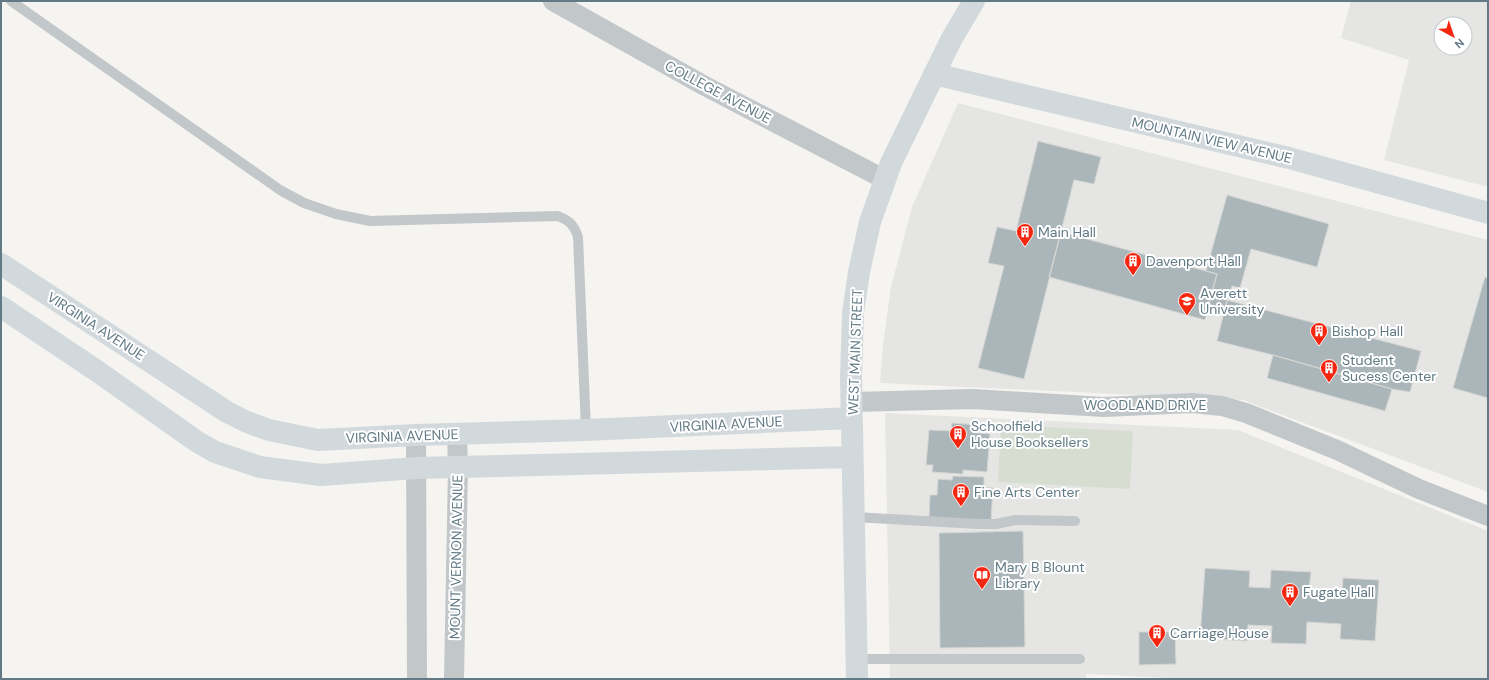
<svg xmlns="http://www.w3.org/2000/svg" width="1489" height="680" font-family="'DM Sans',sans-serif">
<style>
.built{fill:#e5e6e4;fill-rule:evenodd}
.green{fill:#d7ddd1}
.building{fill:#aab6b9;stroke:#d6d6d3}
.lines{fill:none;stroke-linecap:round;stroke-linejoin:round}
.lane{stroke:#c2c7ca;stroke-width:10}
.street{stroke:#c2c7ca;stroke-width:20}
.secondary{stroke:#d2d9dd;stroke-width:22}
.labels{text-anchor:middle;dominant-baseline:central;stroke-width:4;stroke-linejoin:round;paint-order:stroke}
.street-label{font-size:14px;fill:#617a85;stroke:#fff}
.poi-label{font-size:14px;fill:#617a85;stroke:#fff;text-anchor:start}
</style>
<rect width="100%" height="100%" fill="#f5f4f0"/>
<path class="built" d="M1351,1H1488V187L1384,160L1409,60L1341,38ZM1441,24H1465V48H1441Z
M958,103L1488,240V492L1243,400L880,383L883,344L891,287L912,207Z
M885,413L1238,430L1488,531V679H1187L1086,674V679H890Z"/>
<path class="green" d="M1001,425L1133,431L1130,489L998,482Z"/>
<path class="building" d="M1038,141L1101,157L1094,184L1074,180L1024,379L978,368L1004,266L988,263L997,227L1016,231Z
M1227,195L1329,224L1317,267L1251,249L1240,288L1232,286L1225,309L1208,304L1217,274L1206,271Z
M1061,232L1217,274L1205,320L1049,277Z
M1485,277L1488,278V398L1453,388Z
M1227,300L1421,351L1410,392L1392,389L1273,355L1217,341Z
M1273,355L1392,389L1385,411L1267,378Z
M952,423L978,425L977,433L990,434L987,472L963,470V474L932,472L933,465H926L929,430L951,431Z
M953,476L984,477V487L993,488L991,521L929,518L930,495H937L938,479L952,480Z
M1023,531L1025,647L940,648L939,533Z
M1205,568L1250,571L1249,587L1270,588L1271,570L1311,572L1309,590L1342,592L1343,578L1379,580L1375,641L1340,639L1341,624L1307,622L1306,644L1271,643L1272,626L1248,625L1247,641L1200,638Z
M1139,632H1175L1176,664L1139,665Z"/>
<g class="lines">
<path class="lane" d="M11,1L280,190L304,203L336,214L370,221L558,216C570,221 574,225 578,237L586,430
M854,517L978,524H996L1015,520L1075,521
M857,659H1080"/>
<path class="street" d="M553,1L705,86L884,179
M852,402L973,399L1104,407L1192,403L1222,406L1246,413L1337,450L1419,489L1488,516
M416,435L417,679
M454,679L458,468L457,434"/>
<path class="secondary" d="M934,74L1289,158L1488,213
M1,264L227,412L247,422L269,430L318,440L416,435L586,430L852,418
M1,307L97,371L196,441L215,452L260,467L321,475L417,468L852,457
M857,679L851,377L853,313L859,272L870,222L891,163L951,40L974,1"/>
</g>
<defs>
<symbol id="building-pin" viewBox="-11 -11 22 30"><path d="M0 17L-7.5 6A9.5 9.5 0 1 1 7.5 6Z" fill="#f52610" stroke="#fff"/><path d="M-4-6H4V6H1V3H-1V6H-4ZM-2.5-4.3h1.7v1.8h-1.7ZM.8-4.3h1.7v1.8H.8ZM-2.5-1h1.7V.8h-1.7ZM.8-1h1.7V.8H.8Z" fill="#fff"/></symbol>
<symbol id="university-pin" viewBox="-11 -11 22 30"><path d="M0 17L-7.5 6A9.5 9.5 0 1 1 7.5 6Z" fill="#f52610" stroke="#fff"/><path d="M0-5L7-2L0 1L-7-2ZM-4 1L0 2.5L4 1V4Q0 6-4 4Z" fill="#fff"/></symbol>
<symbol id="library-pin" viewBox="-11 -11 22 30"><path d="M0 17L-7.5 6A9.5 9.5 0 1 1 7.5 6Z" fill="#f52610" stroke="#fff"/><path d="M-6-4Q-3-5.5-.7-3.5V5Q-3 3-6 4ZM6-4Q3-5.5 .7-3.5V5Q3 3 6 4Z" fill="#fff"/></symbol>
</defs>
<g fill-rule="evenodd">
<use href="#building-pin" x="1015" y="222" width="20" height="27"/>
<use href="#building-pin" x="1123" y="251" width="20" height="27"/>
<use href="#university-pin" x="1177" y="291" width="20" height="27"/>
<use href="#building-pin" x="1309" y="321" width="20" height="27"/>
<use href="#building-pin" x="1319" y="358" width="20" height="27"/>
<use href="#building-pin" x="948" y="424" width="20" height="27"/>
<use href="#building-pin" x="951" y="482" width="20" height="27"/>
<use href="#library-pin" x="972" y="565" width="20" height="27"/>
<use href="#building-pin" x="1280" y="582" width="20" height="27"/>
<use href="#building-pin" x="1147" y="623" width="20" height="27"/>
</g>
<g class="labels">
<g class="street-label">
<text transform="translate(718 92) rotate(28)">COLLEGE AVENUE</text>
<text transform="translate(1212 140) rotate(13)">MOUNTAIN VIEW AVENUE</text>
<text transform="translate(96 326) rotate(33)">VIRGINIA AVENUE</text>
<text transform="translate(855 352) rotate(-88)">WEST MAIN STREET</text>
<text x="1145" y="405">WOODLAND DRIVE</text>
<text transform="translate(726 424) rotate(-3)">VIRGINIA AVENUE</text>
<text transform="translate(402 436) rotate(-2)">VIRGINIA AVENUE</text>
<text transform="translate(456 557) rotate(-89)">MOUNT VERNON AVENUE</text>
</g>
<g class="poi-label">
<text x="1038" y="232">Main Hall</text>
<text x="1146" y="261">Davenport Hall</text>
<text x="1200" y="293">Averett<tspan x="1200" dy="16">University</tspan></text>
<text x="1332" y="331">Bishop Hall</text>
<text x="1342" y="360">Student<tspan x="1342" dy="16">Sucess Center</tspan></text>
<text x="971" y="426">Schoolfield<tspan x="971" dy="16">House Booksellers</tspan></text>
<text x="974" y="492">Fine Arts Center</text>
<text x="995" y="567">Mary B Blount<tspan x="995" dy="16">Library</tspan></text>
<text x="1303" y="592">Fugate Hall</text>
<text x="1170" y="633">Carriage House</text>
</g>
</g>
<rect width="1489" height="680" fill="none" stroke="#617a85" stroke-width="4"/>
<g transform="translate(1453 36) rotate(140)"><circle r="19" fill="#ffffff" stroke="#c0cace"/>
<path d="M0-3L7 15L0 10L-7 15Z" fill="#f52610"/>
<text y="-6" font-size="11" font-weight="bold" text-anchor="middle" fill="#617a85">N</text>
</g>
</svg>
